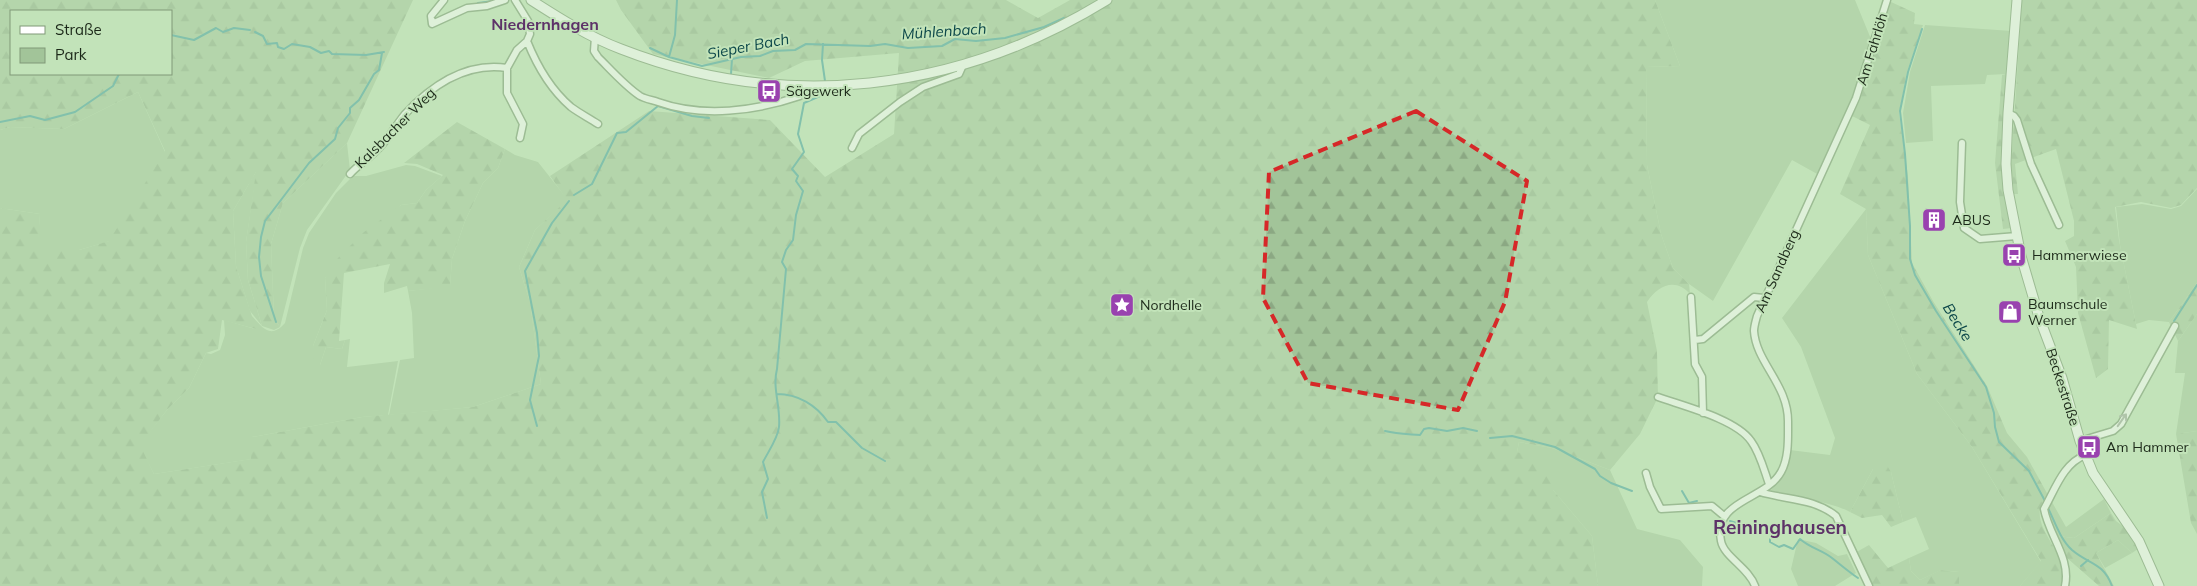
<svg xmlns="http://www.w3.org/2000/svg" width="2197" height="586" font-family="Mulish,sans-serif">
<style>
.green{fill:#a2c499}
.forest{fill:url(#forest-firs);fill-rule:evenodd}
.lines{fill:none;stroke-linecap:round;stroke-linejoin:round}
.stream{stroke:#34979b;stroke-width:2}
.minor-casing{stroke:#6e8c66;stroke-width:9}
.secondary-casing{stroke:#6e8c66;stroke-width:11}
.minor{stroke:#fff;stroke-width:6}
.secondary{stroke:#fff;stroke-width:9}
.oneway{stroke:#999f98}
.marked{fill:none;stroke:#d62828;stroke-width:4;stroke-dasharray:10 6;stroke-linejoin:round}
.labels{text-anchor:middle;dominant-baseline:central;stroke-width:4;stroke-linejoin:round;paint-order:stroke}
.street-label{font-size:14px;fill:#1c2919;stroke:#c2e3b9}
.poi-label{font-size:14px;fill:#1c2919;stroke:#c2e3b9;text-anchor:start}
.water-label{font-size:15px;font-style:italic;fill:#0c4749;stroke:#c2e3b9}
.quarter-label{font-size:16px;font-weight:bold;fill:#5d3268;stroke:#c2e3b9}
.district-label{font-size:19px;font-weight:bold;fill:#5d3268;stroke:#c2e3b9}
</style>
<defs>
<pattern id="forest-firs" width="22" height="20" patternUnits="userSpaceOnUse" patternTransform="scale(1.25)"><rect width="22" height="20" fill="#a2c499"/><path d="M5 1l3.5 6h-7zM16 11l3.5 6h-7z" fill="#8ba883"/></pattern>
</defs>
<rect width="100%" height="100%" fill="#c2e3b9"/>
<path class="green" d="M1655,0H1855L1871,39L1853,98L1819,175L1792,160L1713,301L1689,284L1673,268L1661,234L1647,165L1646,67L1680,66Z
M1925,25L2012,31L2006,74L1987,75L1985,84L1931,86L1933,141L1906,143L1903,113L1910,72Z
M138,92L165,152L110,241L79,250H37L40,214L0,208V130L10,127L64,129Z
M347,143L350,170L307,230L300,248L280,327L274,318L271,244L283,203Z
M505,149L515,155L538,162L568,200L535,230L519,267L530,302L541,384L473,407L389,415L400,360L414,358L412,313L408,291L450,286L452,259L465,221L483,183L498,168Z
M406,165L415,166L442,176L426,190L417,203L401,205L325,278L327,310L313,346L320,365L326,347L342,349L345,340L350,339L347,367L398,361L388,415L362,417L252,437V459L154,474L139,445L167,410L189,388L206,353L211,354L220,350L225,335L224,320L255,329L251,315C262,327 270,340 285,323L303,248L309,233L336,193L353,176H366Z
M257,170L246,242L248,280L262,326L250,311L236,266L233,211Z
M2197,189V283L2169,322L2149,320L2136,324L2120,245L2116,207L2142,204L2171,209L2181,206Z
M1866,209L1868,255L1917,374L1972,447L2041,562L2020,586H1959V572L1941,570L1920,580L1911,571L1909,558L1929,549L1916,517L1903,522L1891,472L1873,469L1850,512C1825,499 1797,500 1771,490L1783,476L1790,450L1830,455L1835,438L1801,347L1782,318Z
M2197,314V431L2176,434L2185,373H2175L2178,341Z
M1519,442L1552,448L1610,470L1637,529L1680,540L1703,567L1702,586H1598L1592,536L1553,490L1517,452Z
M2104,499L2111,513L2074,538L2057,536L2048,520L2046,510L2052,502L2066,527Z
M1798,539L1816,543L1838,556L1847,554L1856,573L1835,586H1798L1791,569Z
M2118,540L2132,553L2105,568L2096,553Z"/>
<path class="forest" d="M0,0H413L347,143L283,203L271,244L274,318L280,327L274,330L262,326L248,280L246,242L256,172L233,211L236,266L256,329L222,320L218,349L206,353L189,388L167,410L140,445L154,474L251,459L252,437L362,417L473,407L541,384L530,302L519,267L535,230L567,200L550,176L649,111L770,120L825,177L894,134L899,53L805,61L769,78L653,54L621,10L616,0H1006L1038,18L1070,0H1655L1680,66L1646,67L1647,165L1661,234L1673,268L1689,284L1690,294C1675,277 1658,286 1647,302L1657,351L1658,397L1640,434L1610,470L1552,448L1519,442L1517,452L1543,461L1562,479L1553,490L1592,536L1598,586H0V208L40,214L38,250H79L109,241L165,151L138,92L64,129L10,127L0,130ZM11,11H171V74H11Z
M2022,0H2197V188L2181,205L2171,208L2141,202L2115,207L2119,240L2137,329L2109,320L2108,369L2096,378L2078,313L2076,267L2065,241L2074,236V221L2056,149L2015,164L2018,194H2014L2011,165Z
M1889,1L1915,13L1914,24L1923,25L1907,72L1899,113L1908,176L1912,263L1933,301L1987,386L2007,433L2027,457L2048,495C2045,499 2041,504 2040,509C2036,535 2072,556 2061,586H2020L2041,561L1972,447L1917,374L1868,255L1866,209L1840,194L1870,125L1852,116L1860,100Z
M2006,74L2003,166L2012,228L2003,229L1995,163L2002,75Z
M457,122L505,149L498,168L483,183L465,221L452,259L450,287L408,291L407,286L384,293V283L390,264L344,273L339,341L345,340L342,349L326,347L320,365H314L313,346L327,310L325,278L338,258L364,232L401,205L417,203L426,190L443,175L417,164L404,163Z
M2197,283V314L2178,341L2169,322Z
M2197,431V534L2191,523L2176,434Z
M1886,464L1891,472L1903,522L1891,527L1882,515L1862,518L1850,512L1873,469Z
M2111,513L2116,521L2124,527L2138,549L2132,553L2118,540L2096,553L2114,586H2099L2067,558L2057,536L2074,538Z
M1869,545L1888,568L1909,558L1911,571L1920,580L1940,570L1959,572V586H1869L1853,554Z"/>
<g class="lines">
<path class="stream" d="M478,3L493,1
M1922,29L1908,72L1900,111L1905,154L1910,226V259L1915,275L1936,311L1986,387L1994,413L1995,427L1999,442L2029,471L2045,501
M255,32L263,36L267,44L277,43L278,47L284,49L292,44L310,47L321,53L329,51L332,54L366,55L384,52
M171,35L194,40L216,28L223,32L234,28L250,30
M823,44L822,60L825,81
M650,48L669,57L702,66L741,57L760,56L773,51L795,50L806,44L870,46L885,44L908,48L942,46L955,39L976,41L1005,38L1044,27L1064,18
M669,57L675,35L677,0
M731,74L732,59
M0,122L30,116L45,120L75,112L113,86L119,74
M574,195L592,184L617,133L626,132L658,106L692,116L709,118
M2174,321L2197,285
M276,322L261,276L259,257L261,237L265,221L309,163L335,139L338,128L350,113V108L359,100L374,74L379,70L382,53
M777,394C798,394 816,405 828,422H836L862,448L885,461
M537,426L530,400L539,356L537,333L525,271L552,223L569,201
M1385,431C1397,434 1408,434 1420,435L1424,429L1429,428L1447,431L1463,428L1477,431
M1490,438L1512,436L1555,447L1595,469L1600,476L1611,483L1632,491
M1682,491L1689,503L1697,501
M2048,508C2055,522 2060,539 2072,550C2088,564 2103,562 2112,586
M767,518L762,492L768,479L763,462C768,452 778,438 779,427C781,407 772,388 777,369L786,269L782,262L786,250L793,240L796,215L803,191L796,181L798,176L792,169L804,152L798,134L804,103L827,93V91
M1730,521L1770,533V542L1779,547L1784,545L1793,549L1800,539C1810,548 1822,550 1832,558C1841,565 1849,572 1858,578
M2081,566L2088,560"/>
<defs>
<path id="minor" d="M444,0L431,16L432,24L467,8L487,6L505,0
M595,37L594,51L598,57C611,70 625,86 640,96C645,99 652,100 658,102C703,118 756,111 800,96L802,87
M527,41C537,66 550,89 571,107C579,113 589,118 598,124
M507,68V93L523,124L520,138
M2008,113L2014,116L2017,120L2031,164L2059,225
M1962,143L1960,202L1964,228L1980,239L2017,236
M852,148L859,134L900,102L923,87L959,74L963,65
M350,174C359,164 370,158 379,148C389,138 396,125 405,114C432,85 467,62 507,68L517,50L527,41L530,34L528,21L515,0
M1691,297L1695,364L1702,377L1703,413
M1695,340L1703,339L1754,297L1764,298
M1658,397C1683,406 1736,419 1751,441C1760,453 1764,470 1769,484
M2080,441L2113,431L2121,424L2175,326
M1646,473L1650,487L1661,509L1712,506L1724,516
M1760,492C1786,500 1814,498 1836,516L1869,586
M1755,586C1749,568 1724,557 1721,541C1713,499 1765,501 1781,472C1789,458 1788,438 1788,423C1789,385 1756,363 1754,331C1754,326 1756,320 1757,316L1856,98L1887,0
M2065,586C2071,558 2049,536 2044,509C2055,490 2063,463 2086,455"/>
<path id="secondary" d="M531,0C559,18 589,37 621,49C785,113 958,92 1107,0
M2017,0L2008,113L2006,164L2008,190L2021,256L2039,317L2062,378L2080,441L2093,473L2139,541L2159,586"/>
</defs>
<use href="#minor" class="minor-casing"/>
<use href="#secondary" class="secondary-casing"/>
<use href="#minor" class="minor"/>
<use href="#secondary" class="secondary"/>
</g>
<defs><path id="oneway-shaft" d="M-6 0H5M1.5-3L5.5 0L1.5 3" fill="none" stroke-width="1.6" stroke-linecap="round" stroke-linejoin="round" transform="scale(1.25)"/></defs>
<use class="oneway" href="#oneway-shaft" transform="translate(2122 420) rotate(-55)"/>
<path d="M0 0H2197V586H0ZM1416,111L1527,181L1505,302L1458,410L1308,383L1263,298L1269,172Z" fill="#c2e3b9" fill-opacity=".55" fill-rule="evenodd"/>
<path class="marked" d="M1416,111L1527,181L1505,302L1458,410L1308,383L1263,298L1269,172Z"/>
<defs>
<symbol id="bus-square" viewBox="-11 -11 22 22"><rect x="-9" y="-9" width="18" height="18" rx="4" fill="#9942af" stroke="#c2e3b9"/><path d="M-5-6H5V4H4V6H2V4H-2V6H-4V4H-5ZM-3.5-4V0h7V-4ZM-3.5 1.2v1.5H-2V1.2ZM2 1.2v1.5H3.5V1.2Z" fill="#fff"/></symbol>
<symbol id="building-square" viewBox="-11 -11 22 22"><rect x="-9" y="-9" width="18" height="18" rx="4" fill="#9942af" stroke="#c2e3b9"/><path d="M-4-6H4V6H1V3H-1V6H-4ZM-2.5-4.3h1.7v1.8h-1.7ZM.8-4.3h1.7v1.8H.8ZM-2.5-1h1.7V.8h-1.7ZM.8-1h1.7V.8H.8Z" fill="#fff"/></symbol>
<symbol id="sight-square" viewBox="-11 -11 22 22"><rect x="-9" y="-9" width="18" height="18" rx="4" fill="#9942af" stroke="#c2e3b9"/><path d="M0-6L1.8-2.2L6-1.7L2.9 1.2L3.7 5.4L0 3.3L-3.7 5.4L-2.9 1.2L-6-1.7L-1.8-2.2Z" fill="#fff"/></symbol>
<symbol id="shop-square" viewBox="-11 -11 22 22"><rect x="-9" y="-9" width="18" height="18" rx="4" fill="#9942af" stroke="#c2e3b9"/><path d="M-5-2.5h2.3a2.7 3.5 0 0 1 5.4 0H5L5.5 6h-11ZM-1.5-2.5h3a1.5 2.3 0 0 0-3 0Z" fill="#fff"/></symbol>
</defs>
<g fill-rule="evenodd">
<use href="#bus-square" x="755" y="77" width="28" height="28"/>
<use href="#building-square" x="1920" y="206" width="28" height="28"/>
<use href="#bus-square" x="2000" y="241" width="28" height="28"/>
<use href="#sight-square" x="1108" y="291" width="28" height="28"/>
<use href="#shop-square" x="1996" y="298" width="28" height="28"/>
<use href="#bus-square" x="2075" y="433" width="28" height="28"/>
</g>
<g class="labels">
<g class="street-label">
<text transform="translate(1872 49) rotate(-73)">Am Fahrlöh</text>
<text transform="translate(395 128) rotate(-45)">Kalsbacher Weg</text>
<text transform="translate(1777 271) rotate(-66)">Am Sandberg</text>
<text transform="translate(2063 387) rotate(72)">Beckestraße</text>
</g>
<g class="poi-label">
<text x="786" y="91">Sägewerk</text>
<text x="1952" y="220">ABUS</text>
<text x="2032" y="255">Hammerwiese</text>
<text x="2028" y="304">Baumschule<tspan x="2028" dy="16">Werner</tspan></text>
<text x="1140" y="305">Nordhelle</text>
<text x="2106" y="447">Am Hammer</text>
</g>
<g class="water-label">
<text transform="translate(944 31) rotate(-4)">Mühlenbach</text>
<text transform="translate(748 46) rotate(-11)">Sieper Bach</text>
<text transform="translate(1958 322) rotate(58)">Becke</text>
</g>
<g class="quarter-label">
<text x="545" y="24">Niedernhagen</text>
</g>
<g class="district-label">
<text x="1780" y="527">Reininghausen</text>
</g>
</g>
<rect x="10" y="10" width="162" height="65" fill="#c2e3b9" stroke="#809979"/>
<rect x="20" y="26" width="25" height="8" fill="#ffffff" stroke="#809979"/>
<text x="55" y="35" font-size="15" fill="#1c2919">Straße</text>
<rect x="20" y="48" width="25" height="15" fill="#a2c499" stroke="#809979"/>
<text x="55" y="60" font-size="15" fill="#1c2919">Park</text>
</svg>
